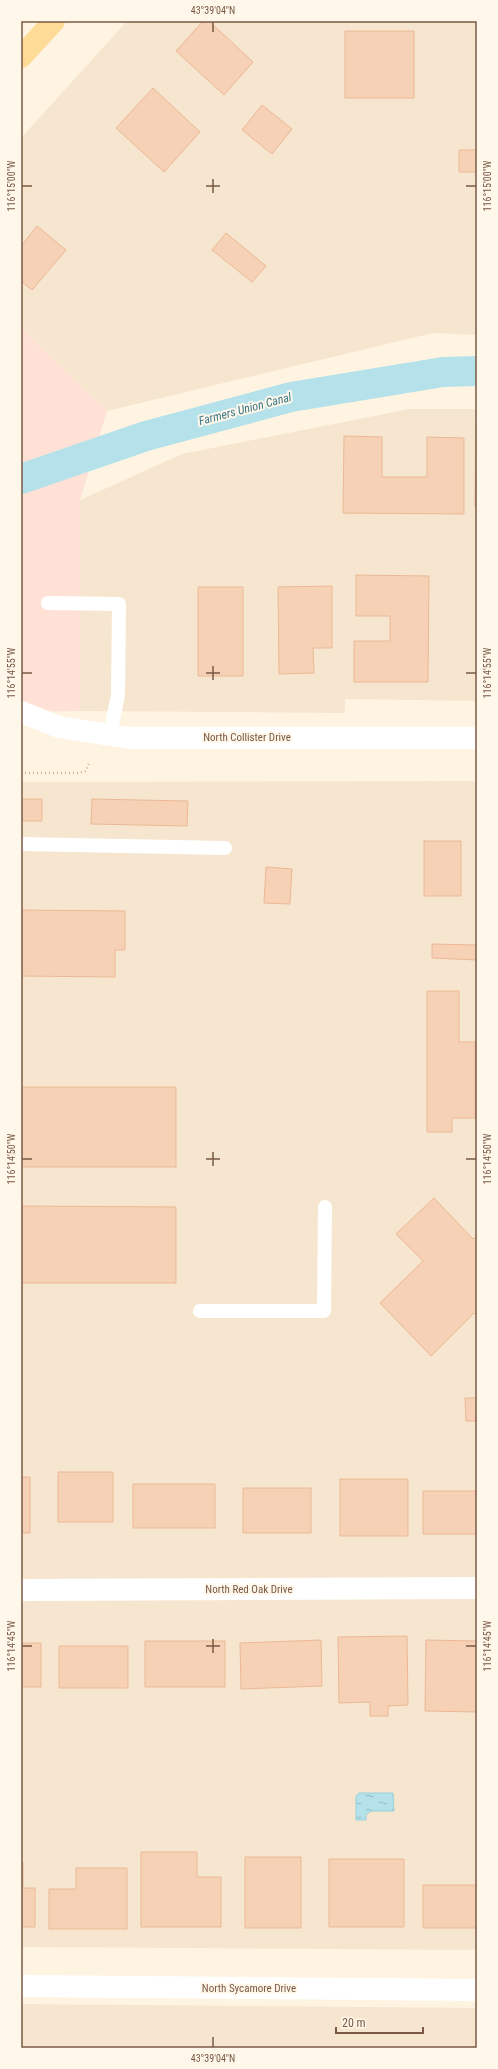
<svg xmlns="http://www.w3.org/2000/svg" width="498" height="2069" font-family="'Roboto Condensed',sans-serif">
<style>
.residential{fill:#f7e6cf}
.commercial{fill:#ffe2d5}
.water{fill:url(#water-ripples);stroke:#99d1dd}
.lines{fill:none;stroke-linecap:round;stroke-linejoin:round}
.canal{stroke:#b4e1ea;stroke-width:30}
.building{fill:#f7d1b6;stroke:#ebb895}
.path{stroke:#dcb599;stroke-width:2.5;stroke-dasharray:1 3;stroke-linecap:butt}
.service{stroke:#fff;stroke-width:14}
.minor{stroke:#fff;stroke-width:22}
.tertiary{stroke:#fff;stroke-width:22}
.primary{stroke:#ffdb98;stroke-width:22}
.ticks{fill:none;stroke:#795945;stroke-width:1.5}
.labels{text-anchor:middle;dominant-baseline:central;stroke-width:4;stroke-linejoin:round;paint-order:stroke}
.street-label{font-size:11px;fill:#795945;stroke:#fff7ea}
.water-label{font-size:12px;font-style:italic;fill:#3a7887;stroke:#fff7ea}
.neatline{fill:none;stroke:#795945;stroke-width:1.5}
.ticks-label{font-size:10px;text-anchor:middle;fill:#795945}
</style>
<defs>
<pattern id="water-ripples" width="26" height="14" patternUnits="userSpaceOnUse"><rect width="26" height="14" fill="#b4e1ea"/><path d="M2 4q2-2 4 0t4 0M15 11q2-2 4 0t4 0" fill="none" stroke="#97b9bf"/></pattern>
</defs>
<rect width="100%" height="100%" fill="#fff4e1"/>
<path class="residential" d="M127,21H477V335L433,333L107,411L21,328V138Z
M409,409H477V701L345,699V713L80,711V500L182,454Z
M477,781V1950L21,1947V782Z
M21,2004L477,2008V2048H21Z"/>
<path class="commercial" d="M21,328L107,411L80,500V711L21,712Z"/>
<path class="water" d="M359,1793H393L394,1811H371L366,1815V1820H356V1796Z"/>
<g class="lines">
<path class="canal" d="M21,479L146,436L291,397L443,372L477,371"/>
</g>
<path class="building" d="M203,21H209L253,62L224,95L176,51Z
M345,31H414V98H345Z
M153,88L200,132L164,172L116,128Z
M262,105L292,129L272,154L242,130Z
M459,150H477V172H459Z
M37,226L66,250L32,290L21,281V246Z
M226,233L266,266L252,282L212,250Z
M476,426H477V506H475Z
M344,436L382,437V477H427V437L464,438V514L343,513Z
M356,575L429,576L428,682H354V641H390V616H356Z
M332,586V648H313L314,673L279,674L278,587Z
M198,587H243V676H198Z
M21,799H42V821H21Z
M92,799L188,801L187,826L91,824Z
M424,841H461V896H424Z
M266,867L292,869L290,904L264,903Z
M21,910L125,911V950H115V977L21,976Z
M432,944L477,945V960L432,958Z
M427,991H459V1042H475V1118H452V1132H427Z
M21,1087H176V1167H21Z
M434,1198L473,1239L477,1236V1316L474,1313L431,1356L380,1303L423,1261L396,1234Z
M21,1206L176,1207V1283H21Z
M465,1398H477V1421H466Z
M58,1472H113V1522H58Z
M21,1477H30V1533H21Z
M340,1479H408V1536H340Z
M133,1484H215V1528H133Z
M243,1488H311V1533H243Z
M423,1491H477V1534H423Z
M407,1636L408,1705L388,1706V1716H370V1702L339,1703L338,1637Z
M321,1640L322,1686L241,1689L240,1643Z
M426,1640L477,1641V1712L425,1711Z
M145,1641H225V1687H145Z
M21,1643H41V1687H21Z
M59,1646H128V1688H59Z
M141,1852H197V1877H221V1927H141Z
M245,1857H301V1928H245Z
M329,1859H404V1927H329Z
M21,1862H23V1888H35V1927H21Z
M76,1868H127V1929H49V1889H76Z
M423,1885H477V1928H423Z"/>
<g class="lines">
<path class="path" d="M21,773H79L86,771L89,763"/>
<path class="service" d="M48,603L119,604L118,695L110,734
M21,844L225,848
M200,1311H324L325,1207"/>
<path class="minor" d="M21,1590L477,1588
M21,1986L477,1990"/>
<path class="tertiary" d="M21,712L59,727L129,738H477"/>
<path class="primary" d="M21,57L54,21"/>
</g>
<path class="ticks" d="M213,22V32M213,179V193M22,186H32M206,186H220M466,186H476M213,666V680M22,673H32M206,673H220M466,673H476M213,1152V1166M22,1159H32M206,1159H220M466,1159H476M213,1639V1653M22,1646H32M206,1646H220M466,1646H476M213,2037V2047"/>
<g class="labels">
<g class="street-label">
<text x="247" y="737">North Collister Drive</text>
<text x="249" y="1589">North Red Oak Drive</text>
<text x="249" y="1988">North Sycamore Drive</text>
</g>
<g class="water-label">
<text transform="translate(245 409) rotate(-15)">Farmers Union Canal</text>
</g>
</g>
<rect width="498" height="2069" fill="none" stroke="#fff7ea" stroke-width="44"/>
<path d="M336 2027v6h87v-6" fill="none" stroke="#795945" stroke-width="2"/>
<text x="342" y="2027" font-size="12" fill="#795945" stroke="#fff7ea" stroke-width="3" paint-order="stroke">20 m</text>
<rect x="22" y="22" width="454" height="2025" class="neatline"/>
<g class="ticks-label">
<text x="213" y="14">43°39'04"N</text>
<text transform="translate(487 186) rotate(-90)" y="4">116°15'00"W</text>
<text transform="translate(11 186) rotate(-90)" y="4">116°15'00"W</text>
<text transform="translate(11 673) rotate(-90)" y="4">116°14'55"W</text>
<text transform="translate(487 673) rotate(-90)" y="4">116°14'55"W</text>
<text transform="translate(487 1159) rotate(-90)" y="4">116°14'50"W</text>
<text transform="translate(11 1159) rotate(-90)" y="4">116°14'50"W</text>
<text transform="translate(11 1646) rotate(-90)" y="4">116°14'45"W</text>
<text transform="translate(487 1646) rotate(-90)" y="4">116°14'45"W</text>
<text x="213" y="2062">43°39'04"N</text>
</g>
</svg>
